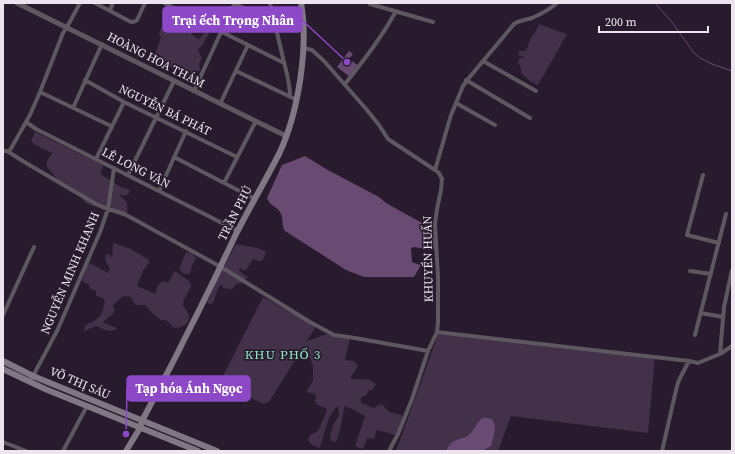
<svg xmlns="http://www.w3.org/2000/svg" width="735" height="454" font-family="'Source Serif 4',serif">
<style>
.green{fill:#423149}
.water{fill:#684a73}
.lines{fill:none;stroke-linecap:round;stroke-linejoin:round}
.stream{stroke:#684a73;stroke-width:1}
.minor{stroke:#5e5760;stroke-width:4}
.tertiary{stroke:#5e5760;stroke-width:5}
.secondary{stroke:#807684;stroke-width:6}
.labels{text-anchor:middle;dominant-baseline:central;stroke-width:3.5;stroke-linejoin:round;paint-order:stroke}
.street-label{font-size:12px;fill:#ede4f0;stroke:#281b2d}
.neighbourhood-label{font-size:13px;letter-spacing:1px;fill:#8ee6c2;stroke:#281b2d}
.leader{fill:none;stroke:#8c48c6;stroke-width:1.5}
.callout-dot{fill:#8c48c6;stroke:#281b2d;stroke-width:1.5}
.callout{fill:#8c48c6;stroke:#8c48c6;stroke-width:1.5}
.callout-label{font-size:13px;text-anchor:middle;font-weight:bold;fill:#fff}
</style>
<rect width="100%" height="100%" fill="#281b2d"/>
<path class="green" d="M188,18L204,25L205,28L200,33L193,30L192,31L191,34L198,39L200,38L205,32H207L209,34L202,46L198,49L199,52L202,58L199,64L200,69V71H194C193,76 196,79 199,82V84C195,84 188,82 185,79C182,76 183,73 179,70L158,63L154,57L161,37L159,34L161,28L165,26L170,22L174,21L182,20Z
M539,24L566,34V36L538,85L530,81L521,73V69L518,62L520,58H523L524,57L518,55L519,51H525C528,48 528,45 529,42C532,35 537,31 539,24Z
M35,132L103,165V167L100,174L121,187L128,189L130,191L129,193C126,197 123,195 119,195C127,202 128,201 127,214L102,209L87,204L74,189L57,179L47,167V161L52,153L35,145L31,141Z
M114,243L131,249L149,260V263L143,271L137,286L155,294L158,285L163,281L168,283C171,279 172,275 175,271L189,281L191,286C189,293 183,298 183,306C194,318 189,327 174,328L166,320H161L153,314L145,305H135L131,297L123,296L113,305L115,309L113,314L104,321V323C108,325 116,327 118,329C107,333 106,330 96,326L84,331L85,325C92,323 99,319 102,312C104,309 103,305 105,302L103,298L96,296V291L90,289L89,285L82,281L86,269L88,264L90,263L108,273L110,268C106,264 104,259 106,254L110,255L111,257H112L113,245Z
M236,244L258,248L265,251L266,253L262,261H259L253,259L246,270H243L240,267L239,271L248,277L241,283L236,284L232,289H230L223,288L222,285H220L218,288L213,303L209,304L207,303L219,275L224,267Z
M186,252C190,252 194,254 196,258C195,260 194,261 194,262C191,266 192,271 189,274H184L179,269Z
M263,297L316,326L307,341L327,334L336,337L350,339L345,360L354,361L357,364V368L351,377V379C359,380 370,377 376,384L372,390H369L366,396H363L361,398V403L374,408C386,400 381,407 390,412C394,413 399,414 403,416L396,435L377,430L374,439L367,438L364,447L362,449L355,446L365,416L352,409L345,406L344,408L340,430L337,440L334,442L330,440C330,434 332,428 334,423C336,419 339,418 339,414C339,412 338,408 338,407H336L329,418L320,447L319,448L311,444L308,440L310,435C312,434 314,433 316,432C319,431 326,413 327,409L316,404L315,401L316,397L315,394L307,392V390L313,381V365L304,346L269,402L264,404L219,384Z
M439,332L655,358L648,433L511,416L498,451H396Z"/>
<path class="water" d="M349,51L353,54L349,59L359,66L350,77L337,67Z
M305,156L326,169L379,197L386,203L433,229L435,243V249L432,250L414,247L411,248L412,262L414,263L421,265L414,277H364L346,270L285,231C281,225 284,218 280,212C276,206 269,205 267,198L282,165Z
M483,418H488L492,419L495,425L494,435L491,446L482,451H446C454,435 462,442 471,433C475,428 477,422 483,418Z"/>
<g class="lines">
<path class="stream" d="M655,3L671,21L694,53L700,58L712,64L732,71"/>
<path class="minor" d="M95,3L131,22C134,22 135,22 137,20L145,3
M164,3L284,63
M270,3C275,23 279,42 284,62C287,74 290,84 290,96
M235,4L275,22
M370,4L433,22
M110,10L113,3
M304,48L312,50L324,61L367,110L379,125L388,139L435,170L439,173L442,179L441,190L437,209L435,224L438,277V322L437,332L428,351L412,399L398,434L389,451
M483,61L536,91
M236,71L297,100
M85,80L124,102L237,157
M466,80L530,118
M345,84C363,61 382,37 396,11
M194,91L232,8L235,4L238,3
M40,92L111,126
M456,103L495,125
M220,104L248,45
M73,108L102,44
M26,122L36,129L238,231
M3,151H7L26,163L96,204L103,207L124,214L130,217L221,267L310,322L334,335L355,338L428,351
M9,152L30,115L40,92L63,33L67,27L80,3
M174,157L255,199
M96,159L124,102
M435,170L451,115L463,86L468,79L514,24C520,20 526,20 532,18C541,14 550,9 557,3
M128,175L174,81
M703,175L687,235L719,243
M224,183L256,121
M159,191L186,131
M690,271L711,274
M701,313L723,317
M3,315L34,247
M437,332L689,361L698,363L720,354L732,346
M695,335L726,214
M720,354L724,307L732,270
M32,378L58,329L100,232L108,209L114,168
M3,442L26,451
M63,451L87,406
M662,451L677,386L679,380L689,361"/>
<path class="tertiary" d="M17,3L286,136"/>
<path class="secondary" d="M3,361L33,376L217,451
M3,369L45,389L198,451
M126,451L140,428L142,421C156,394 171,367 184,340C202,305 219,270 236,234C250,207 265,181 279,154C298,114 309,47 301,3"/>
</g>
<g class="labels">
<g class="street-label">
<text transform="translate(156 60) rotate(27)">HOÀNG HOA THÁM</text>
<text transform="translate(165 110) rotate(26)">NGUYỄN BÁ PHÁT</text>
<text transform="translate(136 168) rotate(27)">LÊ LONG VÂN</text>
<text transform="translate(235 213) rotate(-63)">TRẦN PHÚ</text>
<text transform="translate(428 259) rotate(-91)">KHUYỂN HUẤN</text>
<text transform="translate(70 273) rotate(-67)">NGUYỄN MINH KHANH</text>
<text transform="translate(80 383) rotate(23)">VÕ THỊ SÁU</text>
</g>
<g class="neighbourhood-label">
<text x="283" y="354">KHU PHỐ 3</text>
</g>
</g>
<path class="leader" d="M347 62L302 20M126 434L127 388"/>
<g class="callout-dot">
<circle cx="347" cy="62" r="4"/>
<circle cx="126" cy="434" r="4"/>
</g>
<g class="callout">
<rect x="163" y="7" width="139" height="25" rx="4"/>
<rect x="127" y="376" width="123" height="25" rx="4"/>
</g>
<g class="callout-label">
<text x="233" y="25">Trại ếch Trọng Nhân</text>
<text x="189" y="393">Tạp hóa Ánh Ngọc</text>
</g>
<rect width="735" height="454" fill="none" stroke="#ede4f0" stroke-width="8"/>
<path d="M599 26v6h109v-6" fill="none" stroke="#ede4f0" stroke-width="2"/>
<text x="605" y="26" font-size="12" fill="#ede4f0" stroke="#281b2d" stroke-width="3" paint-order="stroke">200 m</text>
</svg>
